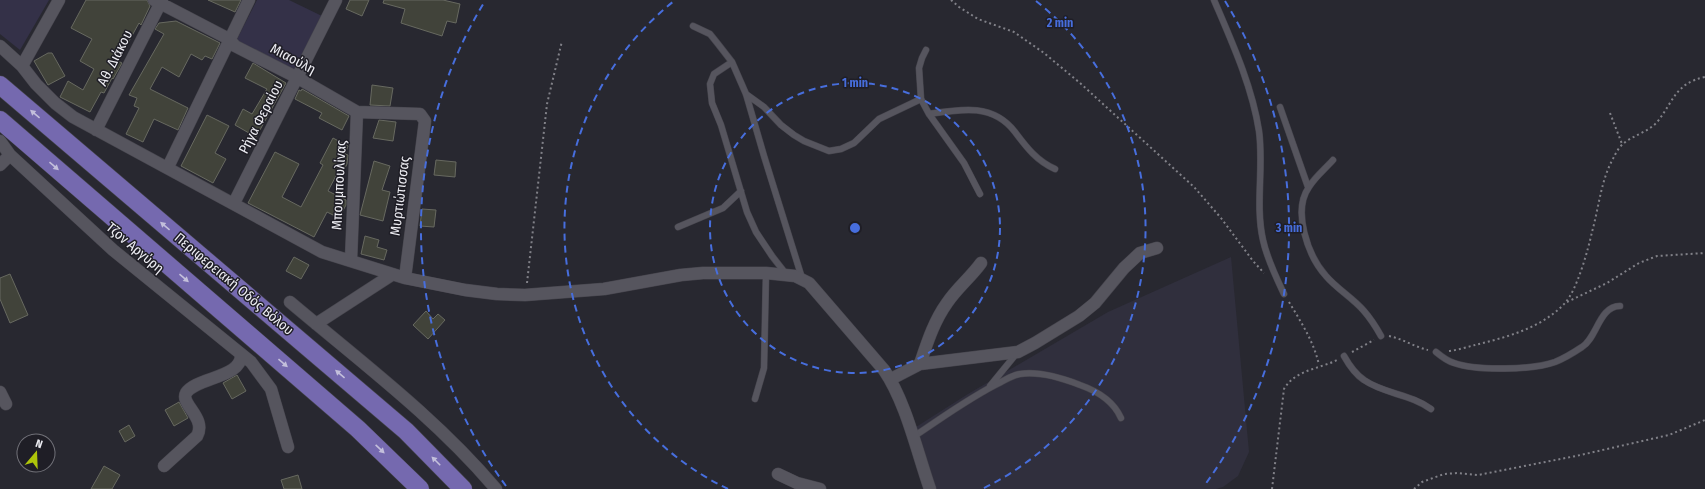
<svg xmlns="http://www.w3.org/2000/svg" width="1705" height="489" font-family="'Fira Sans Condensed',sans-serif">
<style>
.built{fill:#302f3d}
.green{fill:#343148}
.building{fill:#41433a;stroke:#676960}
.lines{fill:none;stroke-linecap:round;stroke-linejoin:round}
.service-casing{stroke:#46454d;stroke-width:7}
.minor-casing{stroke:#46454d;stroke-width:13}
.primary-casing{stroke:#46454d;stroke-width:19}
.path{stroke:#818188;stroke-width:2;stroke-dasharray:2 3;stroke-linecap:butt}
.service{stroke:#56555e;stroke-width:6}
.minor{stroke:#56555e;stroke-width:12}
.primary{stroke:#7569af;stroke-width:18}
.oneway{fill:#c3bfdb}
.ring{fill:none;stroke:#476edd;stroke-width:2;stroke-dasharray:7 5}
.labels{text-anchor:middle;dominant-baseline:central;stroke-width:3;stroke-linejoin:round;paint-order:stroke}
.street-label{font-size:14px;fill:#ededf3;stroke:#1f1e26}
.centre{fill:#476edd;stroke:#1f1e26;stroke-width:2}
.ring-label{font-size:12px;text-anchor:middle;font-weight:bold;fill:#476edd;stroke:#1f1e26;stroke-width:3;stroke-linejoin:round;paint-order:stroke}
</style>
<rect width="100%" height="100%" fill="#282830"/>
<path class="built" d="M1231,257L1249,452L1238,476L1223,487L1216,489H936L916,427L968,394L1108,312Z"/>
<path class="green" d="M0,0H49L20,50L0,34Z
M257,0H289L324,17L297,72L236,41Z"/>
<path class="building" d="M86,0H147L150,6L141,25L139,23L118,61L122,63L113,79L112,78L104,93L101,92L90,112L60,97L68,81L83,90L94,69L80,61L92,39L71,28Z
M208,0H241L235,12Z
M350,0H369L362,16L346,9Z
M384,0H443L460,4L456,23L447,21L442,36L401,23L405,9L383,3Z
M176,21L220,43L212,59L205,56L202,60L191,54L179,77L162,67L150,89L188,108L178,130L154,119L143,142L126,134L139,108L134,106L137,98L129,95L164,34L155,29L159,23Z
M48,53H52L65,76L48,85L34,61Z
M253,63L286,83L256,137L235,125L243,109L252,114L267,89L245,78Z
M372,85L393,88L390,106L370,105Z
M302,89L349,116L342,130L319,118L322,113L295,99L299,90L301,91Z
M207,115L229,126L215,153L226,159L213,183L181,166Z
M379,120L396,122L393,141L373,138Z
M333,138L348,146L345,154L348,155L347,164L342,174L338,172L328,191L346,200V205L339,218L327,212L314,237L248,203L275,152L299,164L282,197L301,207L323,165L320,163Z
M436,160L456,162L455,177L434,175Z
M374,161L390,166L382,190L390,192L383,221L360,215Z
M422,209L436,210L434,227L420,226Z
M365,236L379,240L377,247L387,250L384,260L361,254Z
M294,257L309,265L301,279L286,271Z
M10,274L28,315L10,323L0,299V278Z
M426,311L433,319L438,314L445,320L428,339L413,325Z
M237,375L246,391L232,399L223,383Z
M179,402L188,418L174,426L165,410Z
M129,425L135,436L125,442L119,431Z
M104,466L120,475L112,489H91Z
M298,475L302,489H284L281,480Z"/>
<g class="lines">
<defs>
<path id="service" d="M1214,0C1232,42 1252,86 1259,131C1264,167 1255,205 1263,240C1267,259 1276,277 1284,294
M693,26L710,34L718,44L732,62L746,94L764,156L802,278
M926,50L922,58L919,68L921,99L929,114L964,163L980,194
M732,62L714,74L710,84L712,103L721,125L747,212L756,232L772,256L786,274
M746,94L764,107L781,125L794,135L804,141L829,151L841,149L854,143L879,119L921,99
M1280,107L1308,187
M929,114C961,109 993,103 1015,132C1027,148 1037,161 1055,169
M1333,160C1325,169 1315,177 1309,187C1292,211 1308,256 1326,276C1337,289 1353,298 1364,311C1371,319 1376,327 1381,336
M678,227L723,208L741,191
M1436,352C1442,357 1447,361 1454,363C1476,371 1533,370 1555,362C1565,358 1573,353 1582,347C1597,338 1599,306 1620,306
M1344,356C1349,365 1355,374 1364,380C1384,394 1411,394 1431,409
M990,386L1017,353
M755,399L764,368L766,273
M913,437C942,418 970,397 1001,382C1007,379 1013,375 1020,374C1039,371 1062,378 1080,385C1097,391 1113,400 1121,418"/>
<path id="minor" d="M154,0L229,39L235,46L298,78L357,112L420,114L425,121L405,278
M0,46L22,66L36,84L55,103L73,117L322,252L405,278L465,290L497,294L525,295L604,289L681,275L703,273H766L795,276L809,283L884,370C906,402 917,452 930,489
M22,66L59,0
M96,130L162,0
M0,141L10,155L113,250L251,362L271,389L288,447
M0,165L10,155
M168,167L249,0
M234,203L336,0
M351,260L357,112
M290,302C361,362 436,418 496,489
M316,324L393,274
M920,364C927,343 934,321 947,303C957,288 971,277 981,263
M891,379L920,364L1018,352L1035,343L1079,316L1095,303L1124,268L1140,253L1157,248
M0,392L6,404
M164,466L197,436C207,418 180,404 186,393C196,377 243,378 241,354
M778,474L797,483L820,489"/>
<path id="primary" d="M0,85L406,431L463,489
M0,120L358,429L420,489"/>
</defs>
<use href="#service" class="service-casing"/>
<use href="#minor" class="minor-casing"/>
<use href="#primary" class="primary-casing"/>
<path class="path" d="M951,0L959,7L978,19L1014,32L1044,53L1080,83L1194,187L1221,218L1253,261L1264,273
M1610,113L1622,144
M527,283L547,104L562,41
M1289,302C1301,322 1314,342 1319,365
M1567,302L1607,283L1639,263L1657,256L1705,253
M1389,336C1403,339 1415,347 1428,350
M1449,351C1458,350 1467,347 1475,345C1507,337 1542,328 1565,303C1577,290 1588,250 1592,232C1599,207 1601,179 1614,157C1616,153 1619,147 1623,144C1633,135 1649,132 1658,121C1674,100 1676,83 1705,77
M1352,352L1374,340
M1272,489L1284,389C1295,370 1319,369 1337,360
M1414,489L1422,482L1444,474L1458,473L1478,475L1576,456L1669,435L1705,420"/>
<use href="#service" class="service"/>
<use href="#minor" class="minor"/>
<use href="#primary" class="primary"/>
</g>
<defs><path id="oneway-solid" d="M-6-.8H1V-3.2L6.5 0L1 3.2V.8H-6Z"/></defs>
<g class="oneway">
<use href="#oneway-solid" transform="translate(35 114) rotate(-140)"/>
<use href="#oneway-solid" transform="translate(54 166) rotate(41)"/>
<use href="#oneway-solid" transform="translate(165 226) rotate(-140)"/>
<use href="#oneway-solid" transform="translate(184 278) rotate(41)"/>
<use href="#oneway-solid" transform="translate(283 363) rotate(41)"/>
<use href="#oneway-solid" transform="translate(340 374) rotate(-140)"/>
<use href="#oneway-solid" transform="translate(380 449) rotate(43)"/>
<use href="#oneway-solid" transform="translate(436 461) rotate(-135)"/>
</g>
<g class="ring">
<circle cx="855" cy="228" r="145"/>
<path d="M728 489A290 290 0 0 1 674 1M1036 1A290 290 0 0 1 982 489"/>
<path d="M506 486A434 434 0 0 1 485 1M1225 1A434 434 0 0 1 1204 486"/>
</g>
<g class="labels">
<g class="street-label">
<text transform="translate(115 58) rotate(-63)">Αθ. Διάκου</text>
<text transform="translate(293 59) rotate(28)">Μιαούλη</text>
<text transform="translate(261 117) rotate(-63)">Ρήγα Φεραίου</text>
<text transform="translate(339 185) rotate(-87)">Μπουμπουλίνας</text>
<text transform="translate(400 196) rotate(-83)">Μυρτιώτισσας</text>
<text transform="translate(135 248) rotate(40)">Τζον Αργύρη</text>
<text transform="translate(234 284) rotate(40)">Περιφερειακή Οδός Βόλου</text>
</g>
</g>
<circle cx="855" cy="228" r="6" class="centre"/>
<g class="ring-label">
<text x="1060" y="27">2 min</text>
<text x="855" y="87">1 min</text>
<text x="1289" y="232">3 min</text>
</g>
<g transform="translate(36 453) rotate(19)"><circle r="19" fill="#1f1e26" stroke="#717178"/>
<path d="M0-3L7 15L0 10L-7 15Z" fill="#aec50a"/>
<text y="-6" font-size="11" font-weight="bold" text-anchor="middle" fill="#ededf3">N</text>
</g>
</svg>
